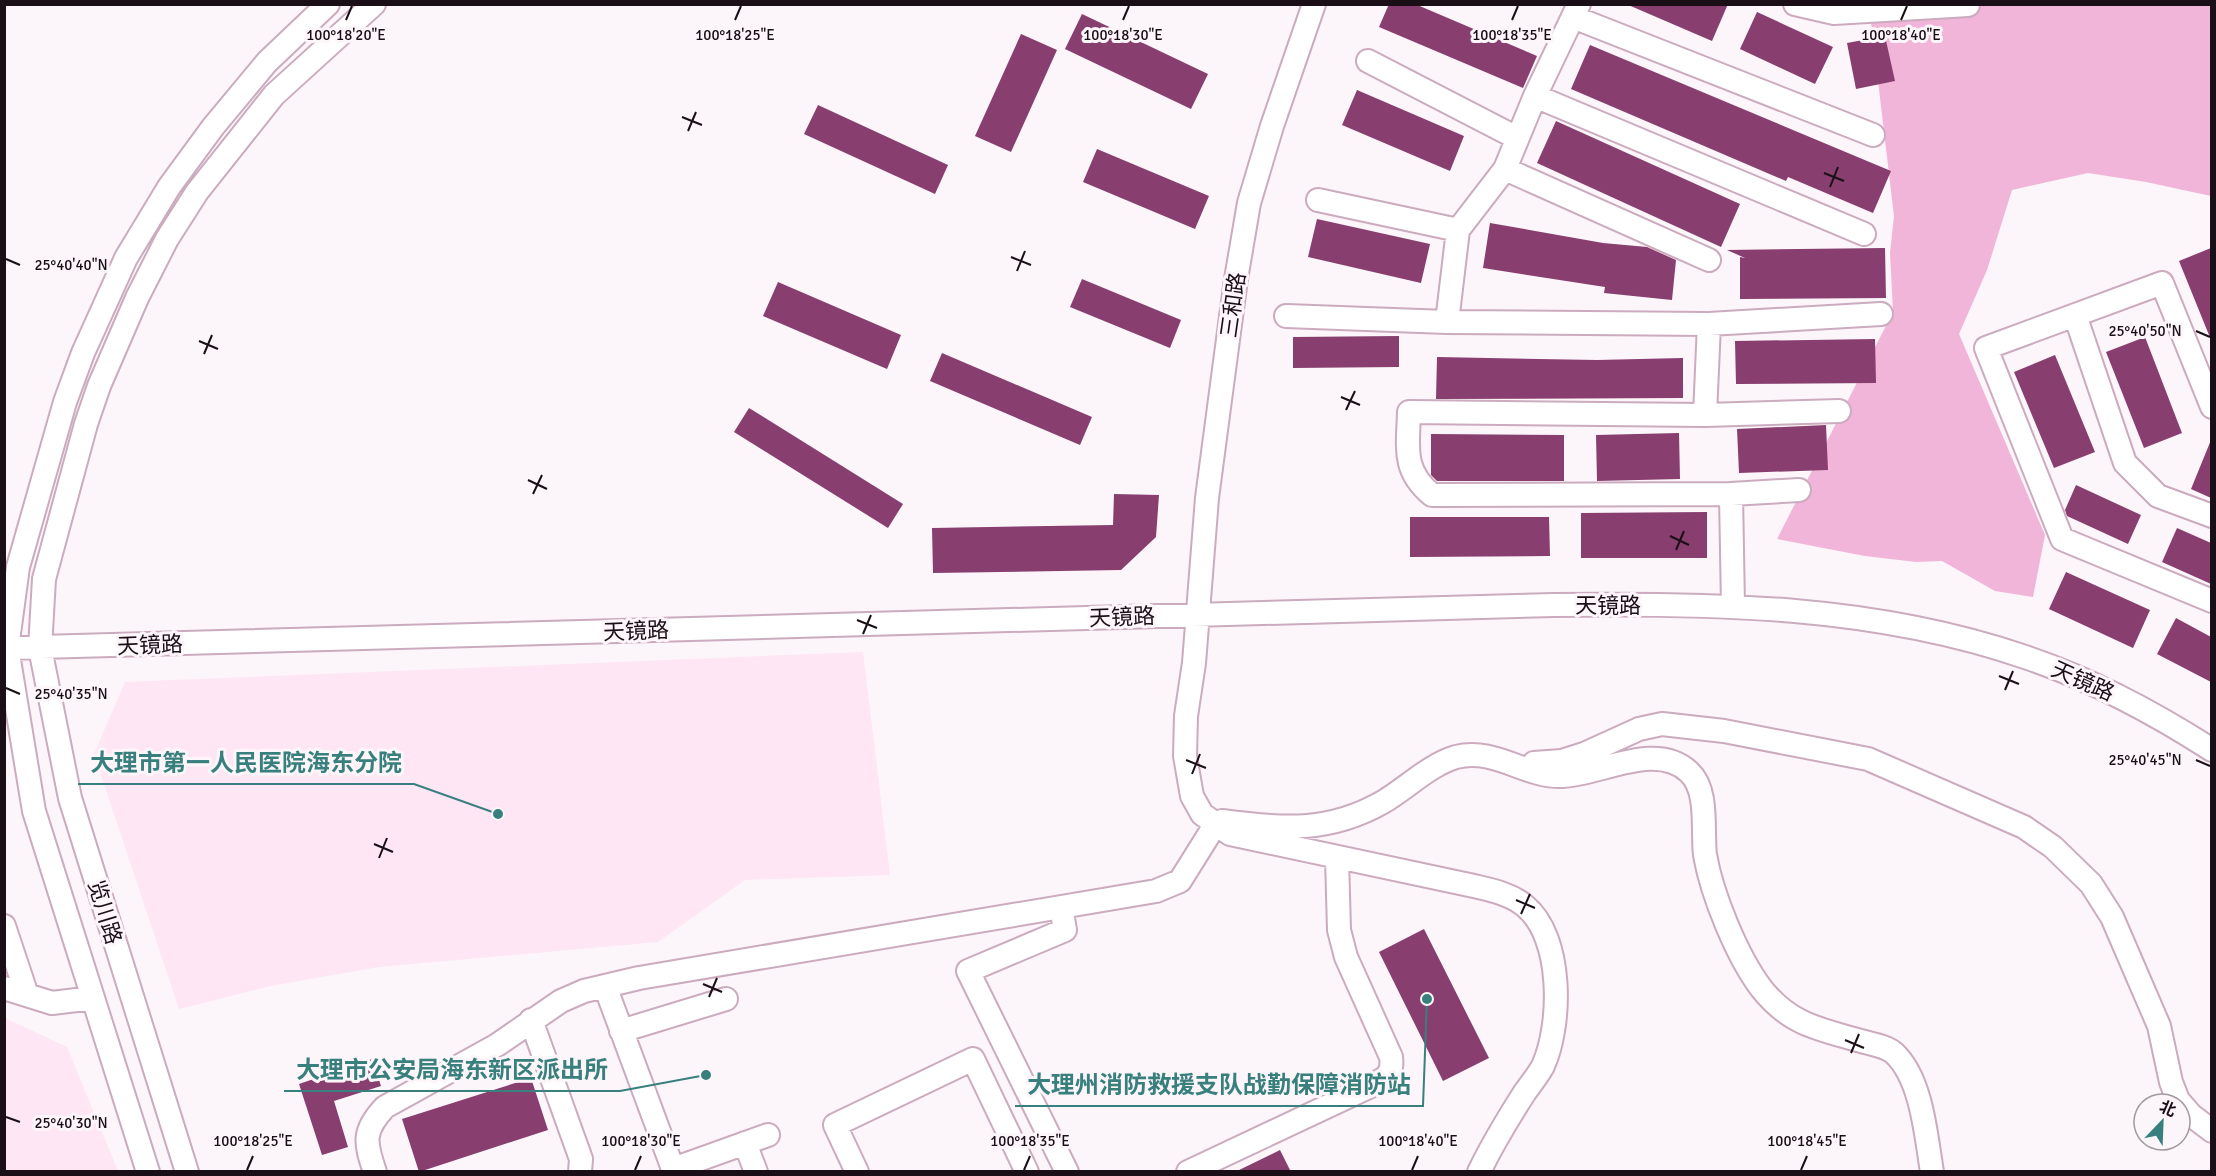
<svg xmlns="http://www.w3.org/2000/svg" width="2216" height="1176" font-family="Signika,'Noto Sans SC',sans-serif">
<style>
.built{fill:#fee6f4}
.green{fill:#f1b5d9}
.building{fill:#883e6f}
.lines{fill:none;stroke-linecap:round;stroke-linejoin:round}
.minor-casing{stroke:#cbabbe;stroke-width:26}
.minor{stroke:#fff;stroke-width:22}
.ticks{fill:none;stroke:#1a0f16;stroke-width:2}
.labels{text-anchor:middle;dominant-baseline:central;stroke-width:6;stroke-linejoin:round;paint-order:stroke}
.street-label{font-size:22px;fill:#1a0f16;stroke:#fcf5f9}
.ticks-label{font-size:15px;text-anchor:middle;fill:#1a0f16;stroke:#fcf5f9;stroke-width:6;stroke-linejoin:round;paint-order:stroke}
.leader{fill:none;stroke:#38807e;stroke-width:2}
.callout-dot{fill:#38807e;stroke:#fcf5f9;stroke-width:2}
.callout-label{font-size:24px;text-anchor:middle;font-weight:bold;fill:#38807e;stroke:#fcf5f9;stroke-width:6;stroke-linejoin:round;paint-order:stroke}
</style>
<rect width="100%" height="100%" fill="#fcf5f9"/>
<path class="built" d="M863,652L890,875L745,880L658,942L379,967L270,986L179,1009L94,754L125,682Z
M5,1018L67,1047L118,1171H5Z"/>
<path class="green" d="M1869,5H2211V196L2146,182L2088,173L2012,190L1987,270L1959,334L2045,535L2033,597L1995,591L1942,561L1916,562L1865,556L1777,539L1893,312L1890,253L1894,216Z"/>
<path class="building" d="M1389,4H1415L1537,56L1523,88L1379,27Z
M1626,4H1728L1712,41Z
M1757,12L1833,47L1815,84L1740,49Z
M1082,14L1208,74L1191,109L1065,49Z
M1021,34L1057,50L1011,152L975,136Z
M1885,36L1895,81L1856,89L1847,43Z
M1590,45L1891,171L1873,213L1788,177L1786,181L1571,89Z
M1357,90L1464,136L1450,171L1342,125Z
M818,105L948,165L935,194L804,134Z
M1556,121L1740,204L1721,247L1537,163Z
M1097,149L1209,196L1195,229L1083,182Z
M1317,219L1430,244L1421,283L1308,257Z
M1490,223L1603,243L1647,247L1676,260L1672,300L1604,293L1605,287L1483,268Z
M1885,248L1886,298L1740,299V257L1745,258L1727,250Z
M2211,248V340L2179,261Z
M1082,279L1181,320L1170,348L1070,307Z
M778,282L901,335L887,369L763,316Z
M1399,336V367L1293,368V337Z
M2145,337L2182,433L2144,448L2106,352Z
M1875,339L1876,383L1736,384L1735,341Z
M942,353L1092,417L1080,445L930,381Z
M2055,355L2095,452L2054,468L2014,372Z
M1437,357L1597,360L1683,358V398L1436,399Z
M749,408L903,504L888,528L734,432Z
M1826,425L1828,470L1739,473L1737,429Z
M1679,433L1680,479L1597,481L1596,435Z
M1431,434L1564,435V481H1437L1431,475Z
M2211,440V498L2191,489Z
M2076,485L2141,515L2128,544L2067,516L2065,510Z
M1114,494L1159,495L1156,537L1121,570L933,573L932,528L1113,525Z
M1707,512V558H1581V513Z
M1410,517H1549L1550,556L1410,557Z
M2177,528L2211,543V584L2162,562Z
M2066,572L2150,610L2133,648L2049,609Z
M2176,618L2211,637V682L2157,654Z
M1424,929L1489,1058L1443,1081L1379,952Z
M372,1059L381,1086L334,1101L348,1147L322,1155L299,1084Z
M531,1078L548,1130L419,1172L402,1119Z
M1280,1150L1291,1172H1235Z"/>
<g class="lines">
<defs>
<path id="minor" d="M1314,4L1272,126L1249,203L1236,279L1207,498L1194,663L1186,716L1185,756L1192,796L1202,814L1230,834L1474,886C1491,890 1511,894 1525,906C1563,937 1562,1024 1543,1066C1538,1075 1531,1084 1525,1092C1509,1117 1492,1145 1479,1172
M1579,4L1535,96L1505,169L1458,230L1447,322L1709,324L1705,415L1409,412C1408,448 1402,470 1432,495L1731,494L1733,607
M1795,4L1834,13L1968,5
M1573,17L1873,135
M1368,61L1517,138
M1535,96L1864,234
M1505,169L1709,260
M1318,200L1458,230
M2075,315L2125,463L2158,496L2212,516
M1286,316L1447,322
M1709,324L1881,314
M2212,407L2162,283L1986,348L2062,539L2212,601
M1705,415L1839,411
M1731,494L1799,490
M4,648L1554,605C1712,603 1874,605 2025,657C2091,679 2153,712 2212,750
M1534,763L1562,761L1584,754L1639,729L1662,724L1724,731L1868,759L2024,827L2053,847L2091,884L2112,917L2159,1026L2171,1082L2178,1100L2191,1115L2212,1131
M1061,907L1065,930L968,971L1067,1172
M4,926L27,995
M605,986L673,1169L768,1135
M4,988L52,1003L93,998
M531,1020L581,1159L580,1172
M621,1031L726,999
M745,1143L756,1172
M148,1172L34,811L7,648L18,567L65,402L83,353L126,258L169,187L213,127L267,62L328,4
M187,1172L70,798L40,648L44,579L86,424L99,386L137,298L167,239L197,192L274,95L374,4
M375,1172C365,1143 362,1131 385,1107L497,1045L561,1001L584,991L639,978L1156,891L1180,881L1215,825L1222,821C1281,829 1329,833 1383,802C1407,788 1429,765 1456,757C1495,747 1526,778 1563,776C1602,774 1656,741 1689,772C1709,790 1702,830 1705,855C1712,895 1737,956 1761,988C1790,1025 1819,1029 1861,1041C1871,1044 1886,1046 1894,1053C1922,1079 1926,1136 1932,1172
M857,1172L835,1125L973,1059L1027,1172
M1188,1172L1375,1084C1388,1077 1393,1072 1391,1057L1346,957L1339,930L1337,858"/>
</defs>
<use href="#minor" class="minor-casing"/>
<use href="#minor" class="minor"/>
</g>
<path class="ticks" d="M346,20L352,6M735,20L741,6M1123,20L1129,6M1512,20L1518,6M1901,20L1907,6M682,117L702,125M688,131L696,112M1824,173L1844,181M1830,187L1838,167M1011,257L1031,265M6,259L20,265M1017,271L1025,251M2196,331L2210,337M199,341L218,349M204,354L212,335M1341,397L1360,405M1346,410L1355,391M528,480L547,489M533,494L542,475M1670,536L1689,545M1676,550L1684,531M857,620L877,628M863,634L871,615M1999,676L2019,684M6,688L20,694M2005,690L2013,671M1186,760L1206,768M2196,760L2210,766M1192,774L1200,754M374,844L393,852M379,858L387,838M1516,900L1535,908M1521,914L1530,894M703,984L722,992M709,997L717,978M1845,1040L1864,1048M1851,1053L1859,1034M6,1117L20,1122M247,1170L253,1156M635,1170L641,1156M1024,1170L1030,1156M1412,1170L1418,1156M1801,1170L1807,1156"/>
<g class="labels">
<g class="street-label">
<text transform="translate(1233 305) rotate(-82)">三和路</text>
<text x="1608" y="605">天镜路</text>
<text transform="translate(1122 617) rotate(-2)">天镜路</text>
<text transform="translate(636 631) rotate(-2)">天镜路</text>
<text transform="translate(150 645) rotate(-2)">天镜路</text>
<text transform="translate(2083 681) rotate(24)">天镜路</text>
<text transform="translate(105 912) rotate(73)">览川路</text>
</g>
</g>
<g class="ticks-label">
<text x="346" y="40">100°18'20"E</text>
<text x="735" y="40">100°18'25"E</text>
<text x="1123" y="40">100°18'30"E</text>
<text x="1512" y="40">100°18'35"E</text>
<text x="1901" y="40">100°18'40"E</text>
<text x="71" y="270">25°40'40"N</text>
<text x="2145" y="336">25°40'50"N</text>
<text x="71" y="699">25°40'35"N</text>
<text x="2145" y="765">25°40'45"N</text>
<text x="71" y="1128">25°40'30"N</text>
<text x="253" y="1146">100°18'25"E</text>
<text x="641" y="1146">100°18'30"E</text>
<text x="1030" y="1146">100°18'35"E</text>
<text x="1418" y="1146">100°18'40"E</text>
<text x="1807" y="1146">100°18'45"E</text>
</g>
<path class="leader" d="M498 814L414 784H78M706 1075L620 1091H284M1427 999L1423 1106H1015"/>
<g class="callout-dot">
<circle cx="498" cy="814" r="6"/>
<circle cx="706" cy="1075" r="6"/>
<circle cx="1427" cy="999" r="6"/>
</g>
<g class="callout-label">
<text x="246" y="771">大理市第一人民医院海东分院</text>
<text x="452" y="1078">大理市公安局海东新区派出所</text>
<text x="1219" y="1093">大理州消防救援支队战勤保障消防站</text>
</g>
<rect width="2216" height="1176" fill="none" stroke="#1a0f16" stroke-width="12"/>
<g transform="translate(2162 1122) rotate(23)"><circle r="28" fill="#fcf5f9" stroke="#a2999e" stroke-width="1.5"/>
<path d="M0-4.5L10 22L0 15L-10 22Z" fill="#38807e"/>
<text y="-9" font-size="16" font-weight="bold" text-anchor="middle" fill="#1a0f16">北</text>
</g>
</svg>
